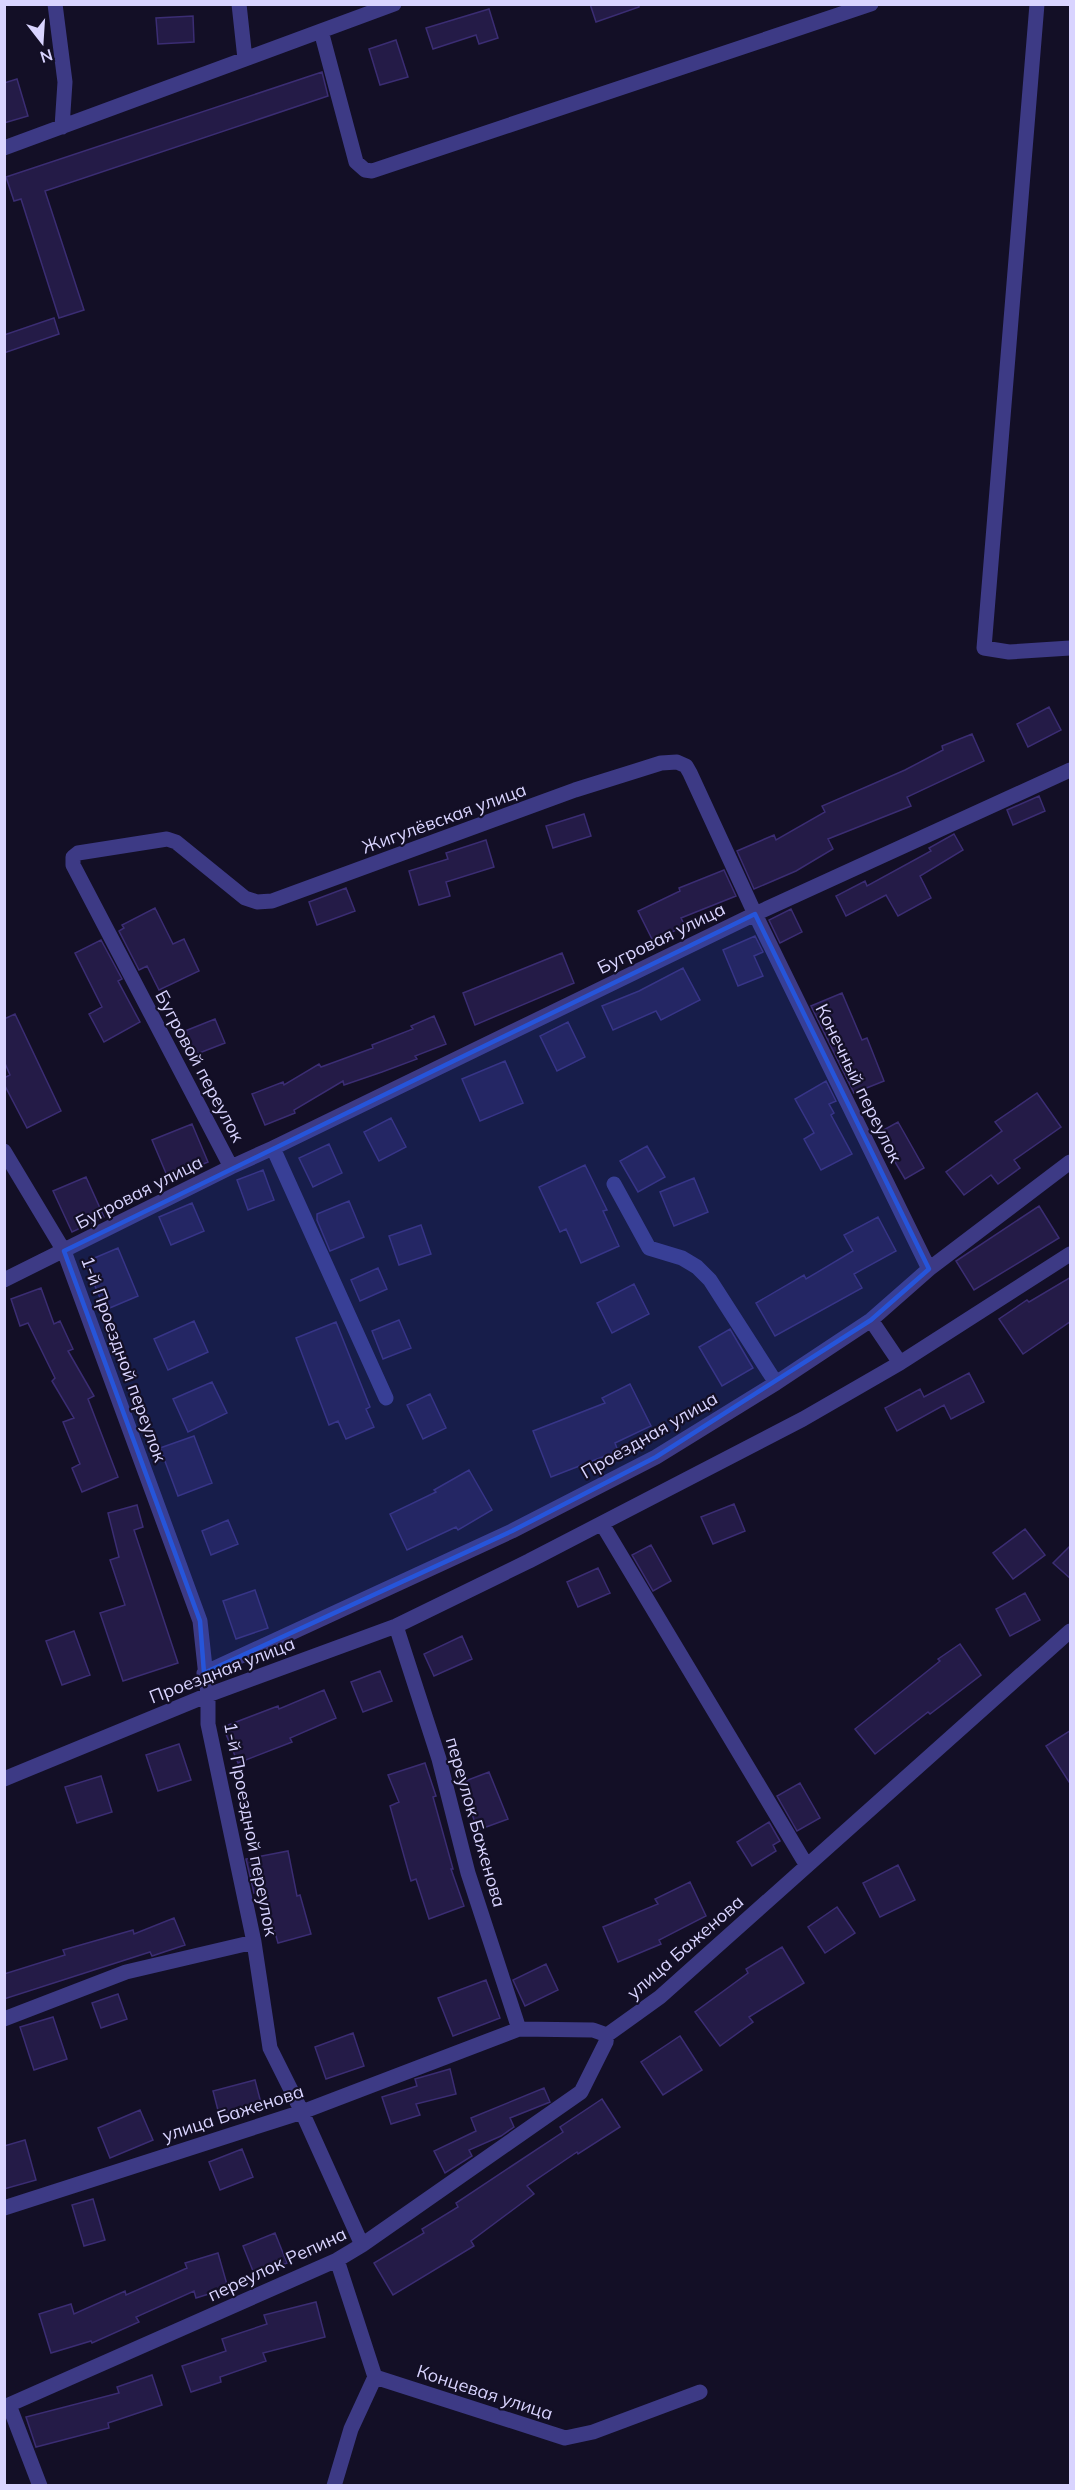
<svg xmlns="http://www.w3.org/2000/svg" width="1075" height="2490" font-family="Mulish,sans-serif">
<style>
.building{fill:#241b47;stroke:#3b2d73;stroke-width:1.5}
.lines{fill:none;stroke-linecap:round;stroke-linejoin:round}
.minor{stroke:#3d3a85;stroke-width:15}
.marked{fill:#2655da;fill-opacity:0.2;stroke:#2655da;stroke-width:4.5;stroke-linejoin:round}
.labels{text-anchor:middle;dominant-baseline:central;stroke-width:4.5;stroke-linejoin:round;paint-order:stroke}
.street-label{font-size:18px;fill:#d9d4ff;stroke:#130f26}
</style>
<rect width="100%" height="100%" fill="#130f26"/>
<path class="building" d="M590,4H639V7L596,22Z
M489,9L498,38L479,44L476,35L433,49L426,28Z
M193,16L194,42L158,44L156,18Z
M396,40L408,77L380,85L369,49Z
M322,72L328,96L45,191L84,310L59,318L21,199L14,201L6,177Z
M17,79L28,116L4,123V83Z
M54,318L59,334L4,353V335Z
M1049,707L1061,730L1028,747L1017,724Z
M972,734L984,761L907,797L911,806L828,839L833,849L796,871L754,889L737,851L774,835L776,840L825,812L822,806L905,770L943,750L942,746Z
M1039,796L1045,811L1013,825L1007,810Z
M584,814L591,836L553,848L546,826Z
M954,834L963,850L920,876L931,898L898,916L886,895L846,916L836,896L865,881L867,886L931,851L929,848Z
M486,840L494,867L446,882L450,896L419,905L409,871L448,859L446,853Z
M724,870L736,896L681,918L685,926L653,941L638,911L680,891L679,888Z
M346,888L355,911L317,925L309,902Z
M155,908L173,944L184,939L199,971L159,990L147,966L139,970L119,931L124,928L122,925Z
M791,909L802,932L780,943L769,920Z
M755,936L763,952L754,956L763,976L738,986L723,950Z
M101,940L122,979L118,981L140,1022L104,1042L89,1014L102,1007L75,953Z
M562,953L574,983L475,1025L463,993Z
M683,968L700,1000L661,1020L656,1011L613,1030L602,1006L639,991Z
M842,993L862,1040L867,1038L884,1081L854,1093L811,1006Z
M15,1014L61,1111L27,1128L4,1084V1078L10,1075L4,1061V1019Z
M434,1016L446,1044L415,1056L417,1059L382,1072L344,1085L343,1081L294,1110L295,1113L265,1125L252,1094L283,1082L284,1085L319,1064L321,1067L373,1048L372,1045L413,1029L411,1026Z
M215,1019L225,1043L189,1057L180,1033Z
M568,1022L585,1057L557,1071L540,1036Z
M505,1061L523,1103L480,1121L462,1079Z
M826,1081L836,1101L829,1104L834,1113L831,1115L852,1154L821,1170L804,1139L814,1133L795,1099Z
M1037,1093L1061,1127L1014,1160L1020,1168L998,1184L991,1175L964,1195L946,1172L1002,1131L995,1122Z
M391,1118L406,1147L379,1161L364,1132Z
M898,1122L924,1168L905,1179L878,1133Z
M192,1124L208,1162L168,1178L152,1140Z
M329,1144L342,1173L313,1187L299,1158Z
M647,1146L665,1177L638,1192L620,1161Z
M585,1165L607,1210L603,1211L619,1246L581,1263L566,1229L560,1232L539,1187Z
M263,1170L274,1200L248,1210L237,1180Z
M86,1177L104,1217L72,1232L53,1191Z
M694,1178L708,1212L674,1226L660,1192Z
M349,1201L364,1237L330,1251L317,1220V1214Z
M192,1203L204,1231L171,1245L159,1217Z
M1039,1206L1059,1238L974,1290L956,1261Z
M878,1217L896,1251L854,1274L862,1288L775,1336L756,1303L804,1275L806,1279L853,1251L844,1235Z
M421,1225L431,1254L399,1265L389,1236Z
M118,1248L138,1296L105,1310L85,1262Z
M378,1268L387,1289L360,1301L351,1280Z
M1071,1277V1321L1023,1354L999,1319L1027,1300L1029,1302Z
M634,1284L649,1314L612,1333L597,1303Z
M41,1288L54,1324L60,1321L73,1349L68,1351L94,1396L88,1399L118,1477L82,1492L72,1468L80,1464L63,1422L74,1418L52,1381L55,1378L28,1323L20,1326L11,1299Z
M399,1320L411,1348L383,1359L372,1331Z
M194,1321L208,1352L168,1370L154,1339Z
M336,1322L370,1407L366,1409L374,1427L346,1439L338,1421L329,1425L296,1338Z
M730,1329L753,1368L722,1386L699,1347Z
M969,1373L984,1402L951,1419L944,1405L897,1431L885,1408L920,1389L924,1397Z
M212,1382L227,1413L188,1432L173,1399Z
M630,1384L651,1426L615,1443L618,1451L551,1477L533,1431L605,1403L602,1398Z
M430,1394L446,1428L423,1439L407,1405Z
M194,1436L212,1483L178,1496L160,1448Z
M469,1470L492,1510L458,1530L456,1527L407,1550L390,1514L436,1492L434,1490Z
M734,1504L745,1531L713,1544L701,1517Z
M137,1505L143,1527L134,1530L178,1663L123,1681L100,1613L125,1605L110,1560L119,1557L108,1513Z
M228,1520L238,1544L211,1555L202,1531Z
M1025,1529L1045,1555L1013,1579L993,1553Z
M651,1545L671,1581L653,1591L632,1555Z
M1071,1545V1579L1053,1563Z
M598,1568L610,1593L578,1607L567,1582Z
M255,1590L268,1628L236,1639L223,1601Z
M1025,1593L1040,1620L1010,1636L996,1609Z
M74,1631L90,1675L62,1685L46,1641Z
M462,1636L472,1659L434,1676L424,1654Z
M960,1644L981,1675L930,1714L928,1712L875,1754L855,1729L940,1661L938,1659Z
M380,1671L392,1701L363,1712L351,1682Z
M324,1690L336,1718L290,1738L292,1742L238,1763L223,1727L278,1706L279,1709Z
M1071,1730V1785L1046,1746Z
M179,1744L191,1780L158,1791L146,1755Z
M425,1763L436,1796L433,1797L453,1869H451L464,1906L429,1919L416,1879L411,1881L390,1806L399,1802L388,1775Z
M489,1772L508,1819L478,1830L460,1783Z
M101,1776L112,1812L77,1823L65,1787Z
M800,1783L820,1818L797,1831L777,1796Z
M769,1822L780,1841L773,1845L776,1851L752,1866L737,1842Z
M288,1851L297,1896L300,1895L311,1934L278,1943L263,1891L254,1893L246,1859Z
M898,1865L915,1900L880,1917L863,1883Z
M690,1882L706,1916L659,1940L661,1944L618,1962L603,1927L658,1904L655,1899Z
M837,1907L855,1933L825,1953L808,1927Z
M174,1918L185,1945L152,1956L150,1952L4,1999V1974L65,1955L63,1950L133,1930L134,1934Z
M782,1947L804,1983L749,2017L753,2022L720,2046L695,2012L748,1973L746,1969Z
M546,1964L558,1990L525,2006L513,1980Z
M486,1980L500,2018L453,2036L438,1998Z
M118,1994L127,2019L101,2028L92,2003Z
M53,2017L67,2059L34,2070L20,2027Z
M353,2033L364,2066L326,2079L315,2047Z
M680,2036L702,2070L663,2095L641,2062Z
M450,2069L456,2094L416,2104L420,2115L391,2124L382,2097L417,2086L415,2079Z
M255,2080L262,2107L220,2118L213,2091Z
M544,2088L550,2102L510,2118L514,2127L501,2136L469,2150L472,2156L445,2173L434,2151L476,2131L471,2118Z
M602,2099L620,2127L578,2154L577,2152L527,2186L534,2194L471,2241L474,2246L393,2295L374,2263L424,2233L422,2229L458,2207L456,2203L563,2132L560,2127Z
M140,2110L153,2140L110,2158L98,2128Z
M25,2140L36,2180L4,2189V2146Z
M242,2149L253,2177L220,2190L209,2162Z
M93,2199L105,2240L84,2246L72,2205Z
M275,2233L287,2263L255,2276L243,2246Z
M218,2253L228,2288L196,2298L194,2291L136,2317L139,2322L92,2343L91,2341L51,2353L39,2314L71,2304L74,2314L125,2291L126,2295L187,2268L185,2263Z
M316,2302L325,2337L263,2353L266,2361L220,2377L221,2382L191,2392L182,2366L226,2351L222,2339L267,2324L264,2315Z
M152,2375L162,2405L108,2423L109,2428L36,2447L26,2417L119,2393L117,2387Z"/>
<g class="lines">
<path class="minor" d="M55,4L65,82L62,127
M239,4L245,59
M1037,4L984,648L1009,652L1070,648
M321,31L356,162L365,170L372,171L871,4
M4,148L394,4
M273,1148L755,914L1070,770
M4,1151L64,1251L200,1621L208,1695V1724L254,1942L270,2048L302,2112L362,2245
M614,1184L649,1248L682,1258L697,1267L710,1280L776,1383
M4,1280L231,1167
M871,1320L900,1363
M386,1398L273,1148L231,1167L73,865V857L78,853L167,839L176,842L245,898L257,902L272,901L575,790L661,763L677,762L686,766L690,773L755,914L929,1269
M602,1524L807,1866
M396,1626L439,1759L468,1873L519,2029
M204,1673L512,1531L656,1457L776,1383L871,1320L929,1269L1070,1162
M4,1779L208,1695L396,1626L529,1561L803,1419L900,1363L1070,1254
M4,2019L126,1972L254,1942
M4,2208L302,2112L519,2029L593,2030L607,2035L660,1997L1070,1631
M337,2260L375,2377L565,2438L593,2432L700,2392
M9,2405L40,2486
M4,2407L337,2260L362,2245L581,2092L606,2042L607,2035
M334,2486L351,2429L375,2377"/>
</g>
<path class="marked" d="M755,914L929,1269L871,1320L656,1457L512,1531L204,1673L200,1621L64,1251Z"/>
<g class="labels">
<g class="street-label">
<text transform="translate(444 818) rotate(-20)">Жигулёвская улица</text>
<text transform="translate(661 938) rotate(-26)">Бугровая улица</text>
<text transform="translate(200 1066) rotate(62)">Бугровой переулок</text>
<text transform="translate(859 1083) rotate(64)">Конечный переулок</text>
<text transform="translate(139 1192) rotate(-27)">Бугровая улица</text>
<text transform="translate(124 1359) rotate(70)">1-й Проездной переулок</text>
<text transform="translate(649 1435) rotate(-30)">Проездная улица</text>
<text transform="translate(222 1670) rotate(-21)">Проездная улица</text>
<text transform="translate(476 1822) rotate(74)">переулок Баженова</text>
<text transform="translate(251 1829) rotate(79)">1-й Проездной переулок</text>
<text transform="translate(685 1947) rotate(-41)">улица Баженова</text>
<text transform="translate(233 2113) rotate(-18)">улица Баженова</text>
<text transform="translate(277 2264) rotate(-25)">переулок Репина</text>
<text transform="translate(485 2392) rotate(18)">Концевая улица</text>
</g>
</g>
<rect width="1075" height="2490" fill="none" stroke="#d9d4ff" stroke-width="12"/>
<g transform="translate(42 42) rotate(163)" stroke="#130f26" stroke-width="4.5" paint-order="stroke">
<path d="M0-4.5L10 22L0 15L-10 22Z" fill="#d9d4ff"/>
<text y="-9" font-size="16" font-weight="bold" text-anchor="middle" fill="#d9d4ff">N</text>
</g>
</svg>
